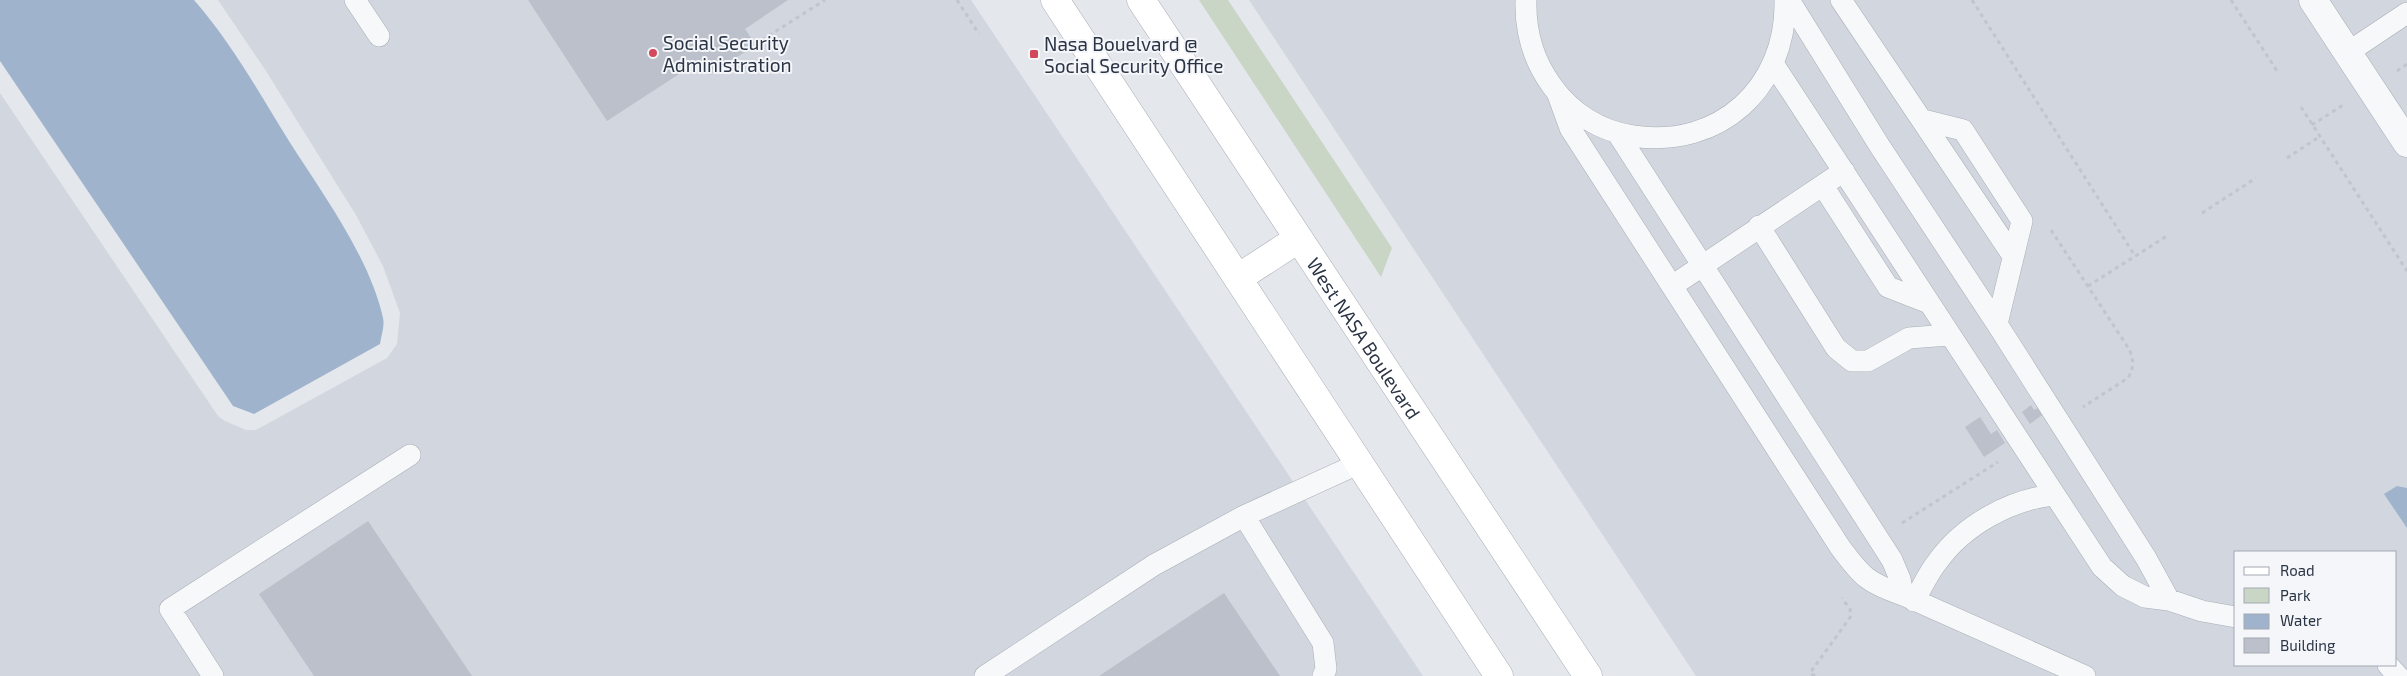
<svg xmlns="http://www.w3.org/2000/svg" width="2407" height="676" font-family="'Exo 2',sans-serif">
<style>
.built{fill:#d2d6de;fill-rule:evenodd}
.green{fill:#c9d6c5}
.water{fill:#9fb4cc}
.building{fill:#bbc0ca}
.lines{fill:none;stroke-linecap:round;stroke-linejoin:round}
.service-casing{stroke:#a9aeb7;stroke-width:22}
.minor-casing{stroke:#a9aeb7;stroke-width:29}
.secondary-casing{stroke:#a9aeb7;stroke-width:29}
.path{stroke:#c2c5cb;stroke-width:3;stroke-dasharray:4 4;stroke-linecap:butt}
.service{stroke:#f7f8fa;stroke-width:21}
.minor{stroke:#f7f8fa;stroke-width:28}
.secondary{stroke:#fff;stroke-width:28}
.poi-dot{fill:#d1495b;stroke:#f4f6f9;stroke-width:2}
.labels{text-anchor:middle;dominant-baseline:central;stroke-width:4;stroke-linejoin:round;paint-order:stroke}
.poi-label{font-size:19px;fill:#2b3445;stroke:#f4f6f9;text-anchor:start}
.street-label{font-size:19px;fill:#2b3445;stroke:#f4f6f9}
</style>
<rect width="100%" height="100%" fill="#e4e7ec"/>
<path class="built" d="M218,0H971L1423,676H0V93L218,416L225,421L246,430H256L387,358L397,344L400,313L383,266L356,215L266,71Z
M1249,0H2407V676H1696ZM2236,552H2396V665H2236Z"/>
<path class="green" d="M1199,0H1228L1392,248L1381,277Z"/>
<path class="water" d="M0,0H194C231,42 260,94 289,141C322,193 370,258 383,318C385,326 381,336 380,344L254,414L233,406L0,61Z
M2397,486L2407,488V528L2384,494Z"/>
<path class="building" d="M528,0H788L745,29L756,45L709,75L699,61L607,121Z
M2031,405L2034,410L2038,408L2042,415L2030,424L2022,412Z
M1980,417L1991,434L1997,430L2005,443L1984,457L1965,427Z
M368,521L472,676H314L259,594Z
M1224,593L1280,676H1099Z"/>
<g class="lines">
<defs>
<path id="service" d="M355,0L379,36
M1526,0C1525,32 1533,60 1552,86C1571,113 1600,131 1633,136C1720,149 1787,87 1785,0
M1789,0L1879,145L1997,324L2146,558L2169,600
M1841,0L2013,256
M2347,53L2407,13
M1774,65L2102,567L2123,586L2145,597L2169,600L2202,611L2236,617
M1558,95L1570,128L1840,547C1862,577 1868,583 1903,595
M1923,120L1963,130L2022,221L1997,324
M1618,134L1892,560L1900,579L1903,595L2085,676
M1823,186L1888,287L1929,303
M1759,226L1836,348L1852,361H1868L1909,338L1949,335
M1672,286L1844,171
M1244,516L1323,643L1326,669L1323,676
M1914,601C1922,588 1928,573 1938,561C1964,525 2010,500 2053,495
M2388,665L2398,676
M213,676L170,609L410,455
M985,676L1154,565L1244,516L1360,463"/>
<path id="minor" d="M2313,0L2407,143"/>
<g id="secondary">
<path d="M1055,0L1499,676"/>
<path id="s1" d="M1141,0L1588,676"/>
<path d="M1238,278L1298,239"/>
</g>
</defs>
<use href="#service" class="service-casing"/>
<use href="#minor" class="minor-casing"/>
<use href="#secondary" class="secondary-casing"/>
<path class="path" d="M957,0L979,34
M1972,0L2135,256
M2231,0L2279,74
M762,40L825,0
M2397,71L2407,64
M2301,107L2407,271
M2312,125L2343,105
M2287,158L2319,137
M2202,213L2256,178
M2051,230L2129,349C2134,360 2134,368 2128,378L2083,407
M2088,286L2167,236
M1902,523L1998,462
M1815,676L1810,673L1851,616L1850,609L1842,598"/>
<use href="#service" class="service"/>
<use href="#minor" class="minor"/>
<use href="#secondary" class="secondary"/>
</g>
<g class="poi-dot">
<circle cx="653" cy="53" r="5"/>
<rect x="1029" y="49" width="10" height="10" rx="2.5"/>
</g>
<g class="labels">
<g class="poi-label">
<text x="663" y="42">Social Security<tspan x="663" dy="22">Administration</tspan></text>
<text x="1044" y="43">Nasa Bouelvard @<tspan x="1044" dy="22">Social Security Office</tspan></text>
</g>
<g class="street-label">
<text stroke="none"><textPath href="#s1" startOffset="405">West NASA Boulevard</textPath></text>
</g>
</g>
<rect x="2234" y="551" width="162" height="115" fill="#f4f6f9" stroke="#a4a8b1"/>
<rect x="2244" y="567" width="25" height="8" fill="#ffffff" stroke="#a4a8b1"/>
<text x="2280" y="576" font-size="15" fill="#2b3445">Road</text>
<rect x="2244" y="588" width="25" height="15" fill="#c9d6c5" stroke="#a4a8b1"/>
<text x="2280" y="601" font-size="15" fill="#2b3445">Park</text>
<rect x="2244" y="614" width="25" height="15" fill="#9fb4cc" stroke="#a4a8b1"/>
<text x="2280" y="626" font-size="15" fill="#2b3445">Water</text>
<rect x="2244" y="638" width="25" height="15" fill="#bbc0ca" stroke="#a4a8b1"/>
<text x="2280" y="651" font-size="15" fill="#2b3445">Building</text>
</svg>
